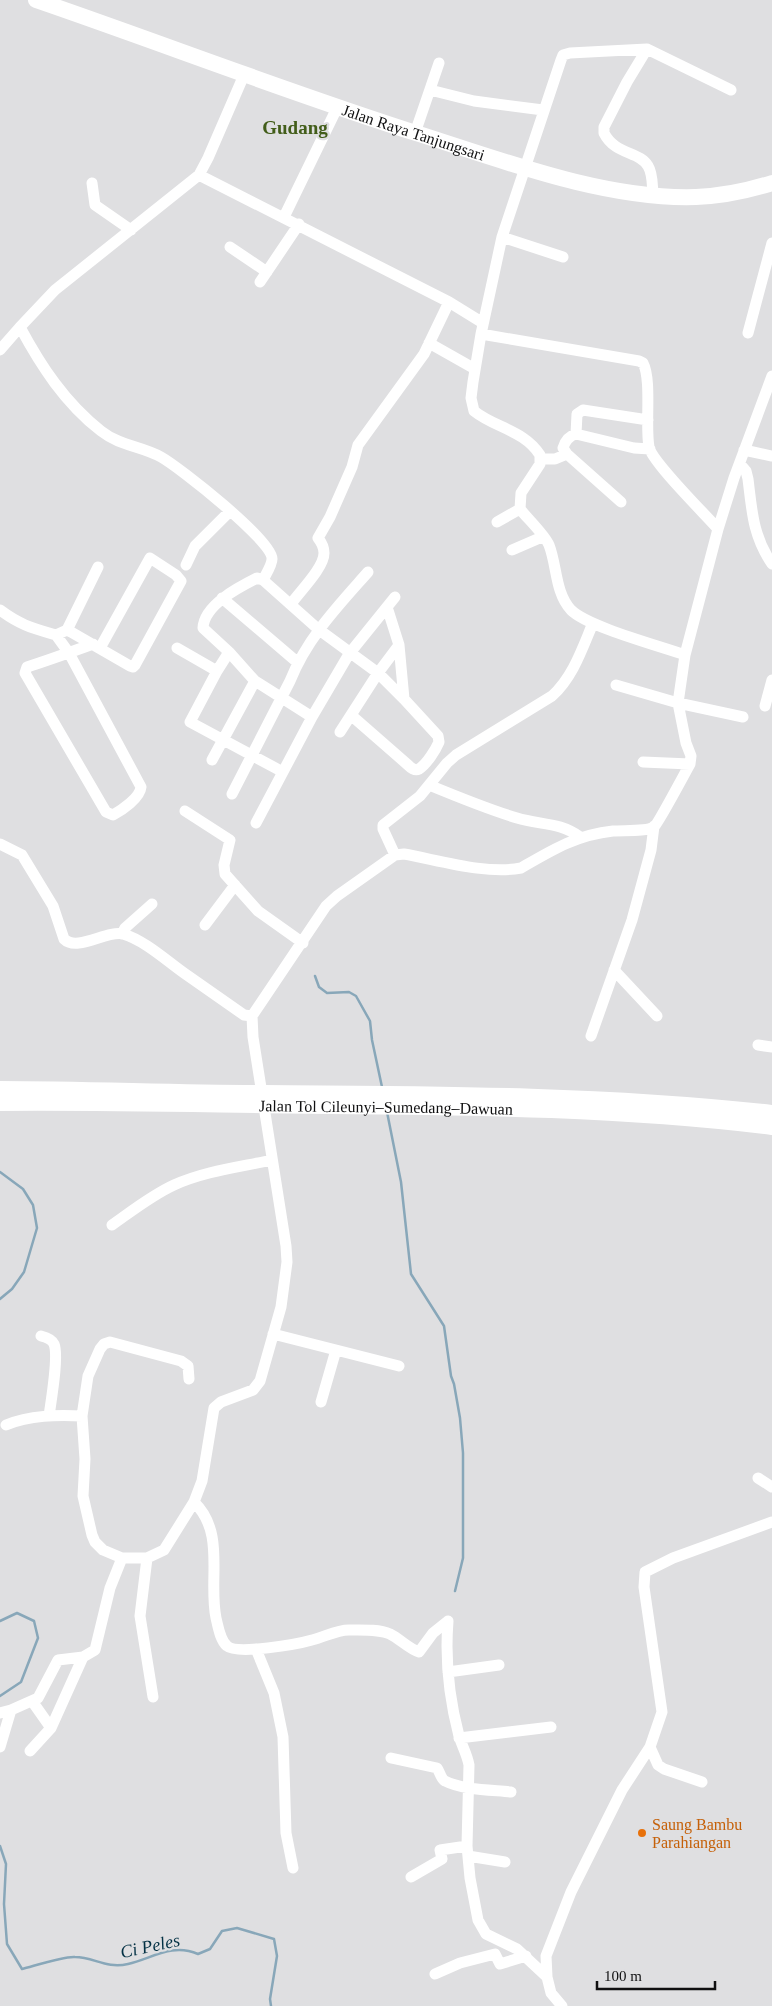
<svg xmlns="http://www.w3.org/2000/svg" width="772" height="2006" font-family="Georgia,serif">
<style>
.lines{fill:none;stroke-linecap:round;stroke-linejoin:round}
.stream{stroke:#88a7b9;stroke-width:2.5}
.minor{stroke:#fff;stroke-width:11}
.highway{stroke:#fff;stroke-width:16}
.food-dot{fill:#e8710a;stroke:#dfdfe1;stroke-width:2}
.labels{text-anchor:middle;dominant-baseline:central;stroke-width:4.5;stroke-linejoin:round;paint-order:stroke}
.street-label{font-size:16px;fill:#101011;stroke:#dfdfe1}
.food-label{font-size:16px;fill:#c56008;stroke:#dfdfe1;text-anchor:start}
.water-label{font-size:18px;font-style:italic;fill:#033144;stroke:#dfdfe1}
.quarter-label{font-size:19px;font-weight:bold;fill:#425d19;stroke:#dfdfe1}
</style>
<rect width="100%" height="100%" fill="#dfdfe1"/>
<g class="lines">
<path class="stream" d="M315,976L319,987L327,993L349,992L356,996L370,1021L372,1040L382,1087
M387,1112L401,1182L411,1274L444,1326L451,1376L454,1384L460,1418L463,1453V1558L455,1591
M0,1172L23,1189L33,1205L37,1228L24,1272L12,1289L0,1299
M0,1621L17,1613L34,1621L38,1638L21,1682L0,1696
M0,1846L6,1864L4,1904L7,1944L22,1969C34,1966 64,1956 75,1957C94,1957 106,1969 128,1964C153,1958 172,1943 198,1954L210,1949L222,1931L237,1928L274,1939L277,1956L270,1999L271,2006"/>
<path class="minor" d="M647,49L570,53L563,55L561,60L502,237L481,334L473,382L471,398L474,411C495,428 524,430 540,455V464L521,493L520,509C527,518 545,535 549,545C557,565 555,593 571,610C588,627 660,646 685,655
M430,90L474,101L543,110
M415,133L439,63
M199,175L449,302L483,323
M92,183L95,205L131,230
M653,194C652,185 653,174 648,166C639,151 615,155 604,133V127L627,82L647,49L731,90
M284,217L337,108
M502,237L563,257
M230,247L267,272
M260,282L299,224
M20,327C41,366 65,403 101,431C120,446 141,446 161,457C179,467 273,541 272,559C272,565 266,574 263,580L318,629L378,673L404,699L438,736L439,742C436,749 427,764 419,769C415,771 411,768 408,765L352,716
M748,333L772,243
M481,334L639,361L643,363C652,380 645,426 649,447C652,462 705,514 718,529
M429,343L475,369
M0,350L20,327L55,290L199,175L208,158L244,75
M576,434L577,414L583,410L648,420
M744,450L772,456
M567,454L621,502
M541,459H555L567,454L563,448C565,441 569,436 576,434L634,448L650,449
M740,464L746,471L748,479C752,512 753,536 772,564
M497,522L520,509
M512,550L542,537
M186,565L195,546L230,511
M263,580L257,578C239,587 204,605 203,628L229,652L255,681L312,717
M222,598L297,662
M291,604C300,591 324,568 324,553C324,547 322,543 318,538L330,517L352,467L358,445L424,354L449,302
M387,607L399,645L404,699
M0,610C20,625 32,628 56,635L67,630L71,632L130,666L133,667L135,665L181,581L176,575L150,558L100,648
M67,630L98,567
M56,635L69,653L141,787C140,798 122,810 113,815L106,812L25,673L27,667C49,660 71,652 93,644
M177,648L217,671
M229,652L217,671L190,722L281,771L284,770L312,717L349,654L395,597
M616,685L678,703L743,717
M765,706L772,680
M340,732L378,673L399,645
M212,760L255,681
M643,762L690,764
M429,785C458,797 487,809 517,818C540,825 560,822 580,837
M232,794L290,681C307,638 338,606 368,572
M185,811L230,840L224,865L225,874L258,911L303,943
M256,823L284,770
M0,844L22,855L53,906L64,939C77,952 107,930 123,934C144,940 167,961 184,973C204,987 224,1001 244,1015L252,1016
M395,855L383,829V825L420,796L447,763L456,755L552,696C573,677 582,649 593,623
M205,925L235,885
M122,934L125,928L152,904
M614,970L657,1016
M591,1036L632,920L651,850L654,826
M758,1045L772,1047
M112,1225C132,1211 152,1195 174,1185C205,1171 240,1167 272,1160
M273,1334L399,1366
M41,1336C45,1337 52,1339 54,1344C59,1356 51,1401 49,1416
M189,1379L188,1366L181,1361L110,1342L104,1344L100,1349L88,1376L82,1416L85,1459L83,1496L92,1535L95,1542L103,1550L122,1558H147L164,1550L194,1502L202,1481L214,1408L221,1402L253,1390L260,1381L281,1307L287,1262L286,1246L253,1037L252,1016L326,906L337,896L395,855L404,854C438,860 487,875 521,868C552,850 576,835 613,831C623,830 646,832 654,827C658,824 686,771 690,764L691,756L686,743L678,703L685,655L718,529L734,478L772,376
M321,1402L336,1350
M6,1425C30,1415 57,1415 82,1416
M758,1478L772,1487
M194,1502C226,1533 208,1579 216,1618C218,1626 220,1640 227,1646C237,1655 298,1644 312,1640C325,1637 336,1630 349,1630C361,1630 379,1629 390,1634C400,1639 409,1649 419,1652L433,1633L448,1621
M147,1558L140,1616L153,1697
M448,1621C445,1659 449,1698 459,1736C462,1746 467,1754 469,1765L467,1846L470,1878L478,1920L486,1934L517,1949L547,1977
M256,1649L274,1693L283,1737L286,1833L293,1868
M448,1672L499,1665
M32,1701L51,1728
M0,1713L11,1710L38,1698L58,1660L83,1657L95,1650L110,1588L122,1558
M459,1738L551,1727
M0,1747L11,1710
M650,1747L658,1765L664,1769L702,1782
M30,1751L51,1728L83,1657
M391,1758L437,1768C440,1772 441,1779 445,1781C462,1790 493,1790 511,1792
M468,1856L505,1862
M411,1877L442,1859L440,1850L467,1846
M435,1974L460,1963L495,1954L500,1964L526,1956
M562,2006L551,1993L547,1977L546,1956L571,1892L622,1790L650,1747L662,1712L644,1587L645,1572L673,1558L772,1522"/>
<g class="highway">
<path id="s1" d="M36,0C164,44 290,93 419,134C504,161 606,200 696,197C722,196 747,191 772,183"/>
<path d="M0,1089C88,1089 176,1093 264,1093C433,1094 604,1094 772,1113"/>
<path id="s2" d="M0,1103C110,1102 220,1105 330,1106C477,1107 626,1109 772,1127"/>
</g>
</g>
<circle class="food-dot" cx="642" cy="1833" r="5"/>
<g class="labels">
<g class="street-label">
<text stroke="none"><textPath href="#s1" startOffset="400">Jalan Raya Tanjungsari</textPath></text>
<text stroke="none"><textPath href="#s2" startOffset="386">Jalan Tol Cileunyi–Sumedang–Dawuan</textPath></text>
</g>
<g class="food-label">
<text x="652" y="1824">Saung Bambu<tspan x="652" dy="18">Parahiangan</tspan></text>
</g>
<g class="water-label">
<text transform="translate(150 1946) rotate(-12)">Ci Peles</text>
</g>
<g class="quarter-label">
<text x="295" y="127">Gudang</text>
</g>
</g>
<path d="M597 1981v8h118v-8" fill="none" stroke="#101011" stroke-width="2.5"/>
<text x="604" y="1981" font-size="15" fill="#101011" stroke="#dfdfe1" stroke-width="4" paint-order="stroke">100 m</text>
</svg>
